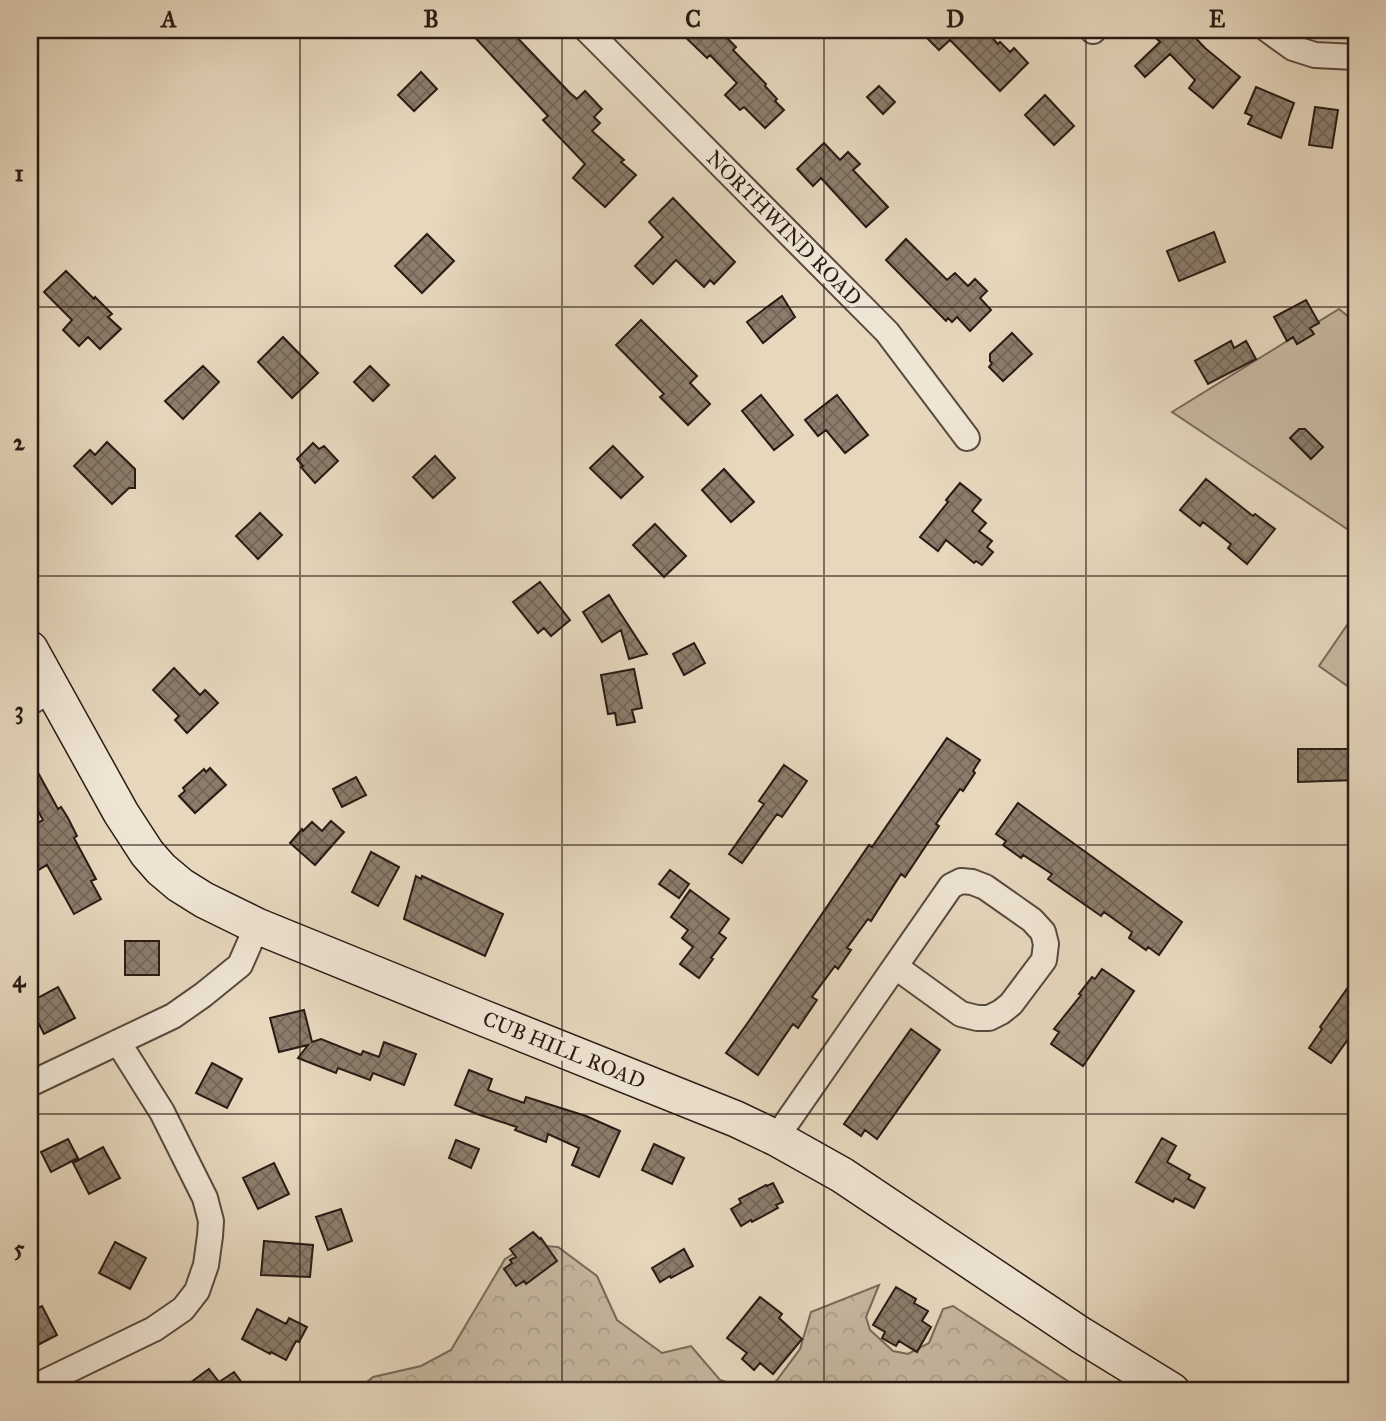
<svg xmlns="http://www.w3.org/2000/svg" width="1386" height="1421" font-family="'IM FELL Great Primer',serif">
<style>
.forest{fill:url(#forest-crowns);stroke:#78695a;stroke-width:2}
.green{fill:#c6b7a0;stroke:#78695a;stroke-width:2}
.building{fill:url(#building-cross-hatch);stroke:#291b14;stroke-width:2}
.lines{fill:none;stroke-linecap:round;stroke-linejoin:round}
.street-casing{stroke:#584a3e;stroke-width:28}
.secondary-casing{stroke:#291b14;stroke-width:38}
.street{stroke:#efe5d4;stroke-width:24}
.secondary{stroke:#efe5d4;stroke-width:35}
.grid{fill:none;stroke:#291b14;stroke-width:2;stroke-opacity:0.55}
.labels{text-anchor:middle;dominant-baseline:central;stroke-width:7;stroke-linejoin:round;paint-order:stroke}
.street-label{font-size:21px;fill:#291b14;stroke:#efe5d4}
.neatline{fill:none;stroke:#291b14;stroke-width:2.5}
.grid-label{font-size:23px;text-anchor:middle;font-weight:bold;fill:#291b14}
</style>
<defs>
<pattern id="forest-crowns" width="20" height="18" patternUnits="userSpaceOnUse" patternTransform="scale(1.75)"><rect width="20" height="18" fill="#c6b7a0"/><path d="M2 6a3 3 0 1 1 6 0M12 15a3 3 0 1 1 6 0" fill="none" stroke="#aa9d89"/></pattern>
<pattern id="building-cross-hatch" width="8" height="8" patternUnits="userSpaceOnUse" patternTransform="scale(1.75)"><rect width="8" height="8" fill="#8b7d6c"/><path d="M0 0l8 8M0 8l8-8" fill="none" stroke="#726658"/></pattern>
</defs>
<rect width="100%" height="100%" fill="#e6d7bd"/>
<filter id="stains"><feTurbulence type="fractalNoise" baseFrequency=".00286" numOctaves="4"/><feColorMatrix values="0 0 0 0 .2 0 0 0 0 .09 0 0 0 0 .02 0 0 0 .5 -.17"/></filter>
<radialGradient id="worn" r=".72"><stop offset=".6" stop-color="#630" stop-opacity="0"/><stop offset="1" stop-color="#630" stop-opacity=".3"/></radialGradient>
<path class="forest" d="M527,1245L558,1247L597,1276L617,1320L662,1353L691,1346L720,1380L749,1389L768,1388L777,1380L800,1349L811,1312L879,1285L866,1317L870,1330L893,1351L908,1354L929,1343L943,1309L953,1306L1083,1391H356L373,1377L421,1366L451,1350L505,1259Z"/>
<path class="green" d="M1339,309L1356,323V535L1172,412Z
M1356,612V692L1319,666Z"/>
<path class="building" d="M468,30H510L570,93L577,99L585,91L602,109L594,117L600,123L592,131L624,160L621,162L636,175L605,207L573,178L585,164L543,120L548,116Z
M678,30H735L727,38L736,47L733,50L766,84L765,86L777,99L775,101L784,110L765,128L744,107L740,110L725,95L737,83L710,55L707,58Z
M919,30H985L998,44L1000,42L1010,52L1014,48L1028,63L1000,91L950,40L939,50Z
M1148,30H1188L1205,48L1240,77L1213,108L1189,88L1195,80L1170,54L1145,77L1135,66L1160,42Z
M421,72L437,89L414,111L398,95Z
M879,86L895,102L883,114L867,97Z
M1256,87L1294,103L1281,138L1248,124L1252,116L1245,113Z
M1045,95L1074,126L1054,145L1025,115Z
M1315,107L1338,110L1332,148L1309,145Z
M824,143L840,160L848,152L860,164L853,170L888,207L866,227L821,178L813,186L797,169Z
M673,198L735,262L714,284L710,280L704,287L676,260L653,284L635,266L663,237L649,222Z
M1214,232L1225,262L1179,281L1167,251Z
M427,234L454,261L422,293L395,266Z
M906,239L947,280L955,273L968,286L975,279L987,291L980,298L991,310L970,331L957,317L952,322L948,318L946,321L886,260Z
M66,271L94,299L95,297L112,314L108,317L121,329L100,349L88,337L79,346L63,330L72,320L44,292Z
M782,296L795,317L763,343L747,322Z
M1306,300L1319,323L1310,328L1314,334L1297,344L1293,337L1287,341L1274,317Z
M641,320L697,376L690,383L710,404L688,425L660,397L664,394L616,345Z
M1012,333L1032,354L1003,381L989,367L992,363L990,361V354Z
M283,337L318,373L292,398L258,362Z
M1231,341L1234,348L1246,341L1256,359L1208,384L1195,361Z
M203,366L219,382L183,419L165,401Z
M370,366L389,385L373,401L354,382Z
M761,395L793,435L774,450L742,411Z
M837,395L868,435L845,453L826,430L818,436L805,420Z
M1299,429H1305L1323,447L1311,459L1290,438Z
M107,442L135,469V488H129L112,504L74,466L90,450L95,455Z
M313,443L319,449L324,446L338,461L315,483L301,467L303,466L297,459Z
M613,446L643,477L621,498L590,468Z
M435,456L455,478L433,498L413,477Z
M724,469L754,502L731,522L702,490Z
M1206,479L1253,516L1255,514L1275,529L1247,564L1228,548L1231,544L1203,522L1200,526L1180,510Z
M960,483L981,500L972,511L986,523L979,531L992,541L987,547L993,552L982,565L976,561L974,563L946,540L938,551L920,537L948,502L946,500Z
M260,513L282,535L258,559L236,536Z
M655,524L686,556L664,577L633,545Z
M540,582L570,620L551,636L544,628L538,633L513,602Z
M609,595L619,611L647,654L629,659L621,630L602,642L583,612Z
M694,643L705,663L684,675L673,654Z
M174,668L200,695L205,690L218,703L187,733L175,720L179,716L153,690Z
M634,669L642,708L632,710L635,722L617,725L615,713L608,714L601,675Z
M947,738L980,760L973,771L975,773L963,791L960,789L936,824L939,826L905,877L901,874L871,921L868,919L847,948L851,950L838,969L835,966L812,997L817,1000L798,1028L793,1024L758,1075L726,1053L749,1021L869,845L872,847Z
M1298,749H1356V780L1298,782Z
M30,758L58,809L61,807L68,818L77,836L74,838L96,879L91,881L101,899L74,914L47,865L30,875V827L43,820L30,796Z
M784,765L807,781L782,817L777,814L742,863L729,854L764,804L759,801Z
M210,768L226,785L195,813L179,796L185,791L183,788L204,769L206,772Z
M356,777L366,795L342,807L333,789Z
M1018,803L1182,922L1159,955L1148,947L1146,950L1129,938L1132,932L1104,912L1101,916L1048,879L1052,874L1023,855L1021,858L1003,845L1006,841L996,834Z
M331,821L344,832L315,865L290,843L302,829L303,831L312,822L322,831Z
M371,852L399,867L378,906L352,892Z
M670,870L689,884L679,898L659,884Z
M416,876L421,879L422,876L503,914L485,956L404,919Z
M690,890L729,919L719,933L726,938L711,958L713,959L699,978L680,964L693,947L682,938L688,930L671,917Z
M125,941H159V975H125Z
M1102,969L1134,991L1083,1066L1051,1044L1059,1032L1054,1029L1081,995L1079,994L1092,977L1095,979Z
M1356,976V1028L1331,1063L1309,1048L1322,1029L1320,1027Z
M58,987L75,1018L44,1034L30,1006V1002Z
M304,1010L312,1042L321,1039L361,1055L363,1051L379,1057L384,1042L416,1054L404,1085L373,1073L370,1080L338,1068L336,1073L298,1058L308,1045L279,1052L270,1018Z
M911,1029L940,1050L877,1139L865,1130L861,1136L844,1124Z
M212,1063L242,1079L227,1108L196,1093Z
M469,1070L492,1079L488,1090L524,1103L526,1097L586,1116L620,1131L599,1177L572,1165L579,1148L548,1134L546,1142L515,1130L517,1127L477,1114L455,1105Z
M1162,1138L1176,1146L1167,1162L1190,1175L1188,1179L1205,1188L1194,1208L1175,1198L1173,1202L1136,1182Z
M68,1139L78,1158L51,1172L41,1152Z
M456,1140L479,1149L471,1168L449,1158Z
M654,1144L684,1158L672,1184L642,1170Z
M103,1147L120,1178L89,1194L73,1163Z
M274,1163L289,1194L258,1209L243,1178Z
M773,1183L783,1202L776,1205L778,1208L752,1222L751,1220L741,1226L731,1209L741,1203L739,1199L766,1185L767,1186Z
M341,1209L352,1241L328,1250L316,1217Z
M533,1232L540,1239L541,1238L557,1261L526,1284L524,1281L516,1286L504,1269L512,1263L510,1260L516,1257L510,1249Z
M264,1241L313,1245L310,1277L261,1275Z
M115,1242L146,1258L130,1289L99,1273Z
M684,1249L693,1266L671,1278L670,1276L660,1282L652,1268Z
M896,1287L916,1299L914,1303L928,1311L922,1321L931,1327L917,1352L899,1341L896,1346L882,1338L885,1332L873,1325Z
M760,1297L782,1314L779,1318L802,1339L773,1374L760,1363L754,1370L742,1359L747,1353L727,1338Z
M42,1306L57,1335L30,1349V1312Z
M257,1309L286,1324L289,1318L307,1327L299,1342L296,1341L286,1360L271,1352L270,1354L242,1339Z
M209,1369L219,1382L234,1372L248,1391H179Z"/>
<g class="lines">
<defs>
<path id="street" d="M587,30L887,332L967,438
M1268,30L1293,48L1315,55L1356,57
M1093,31L1094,30
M30,702L53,690
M30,1084L173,1016L203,995L240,965L257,926
M776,1138L951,886L961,881L972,882L985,887L1032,920L1043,932L1046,944L1044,960L1011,1004L1001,1012L989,1018H977L961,1014L896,967
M30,1389L154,1329L183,1309L197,1291L206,1265L210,1236L211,1221L205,1198L162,1112L118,1042"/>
<path id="secondary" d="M30,649L121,813L147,853L161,869L180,885L204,900L257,926L471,1013L736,1119L776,1138L842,1175L1081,1335L1172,1391"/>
</defs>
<use href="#street" class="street-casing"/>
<use href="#secondary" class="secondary-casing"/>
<use href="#street" class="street"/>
<use href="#secondary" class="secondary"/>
</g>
<path class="grid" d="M300,30V1391M562,30V1391M824,30V1391M1086,30V1391M30,307H1356M30,576H1356M30,845H1356M30,1114H1356"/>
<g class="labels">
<g class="street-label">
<text transform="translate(784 228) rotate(45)">NORTHWIND ROAD</text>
<text transform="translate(564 1050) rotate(22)">CUB HILL ROAD</text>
</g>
</g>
<rect width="1386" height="1421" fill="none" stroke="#e6d7bd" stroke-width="77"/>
<rect x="38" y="38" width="1310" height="1344" class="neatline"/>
<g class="grid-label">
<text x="169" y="27">A</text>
<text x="431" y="27">B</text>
<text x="693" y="27">C</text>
<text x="955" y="27">D</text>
<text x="1217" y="27">E</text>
<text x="19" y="181">1</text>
<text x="19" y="450">2</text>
<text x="19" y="718">3</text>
<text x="19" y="987">4</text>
<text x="19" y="1256">5</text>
</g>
<rect width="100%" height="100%" filter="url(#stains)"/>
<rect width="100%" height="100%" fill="url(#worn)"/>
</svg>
